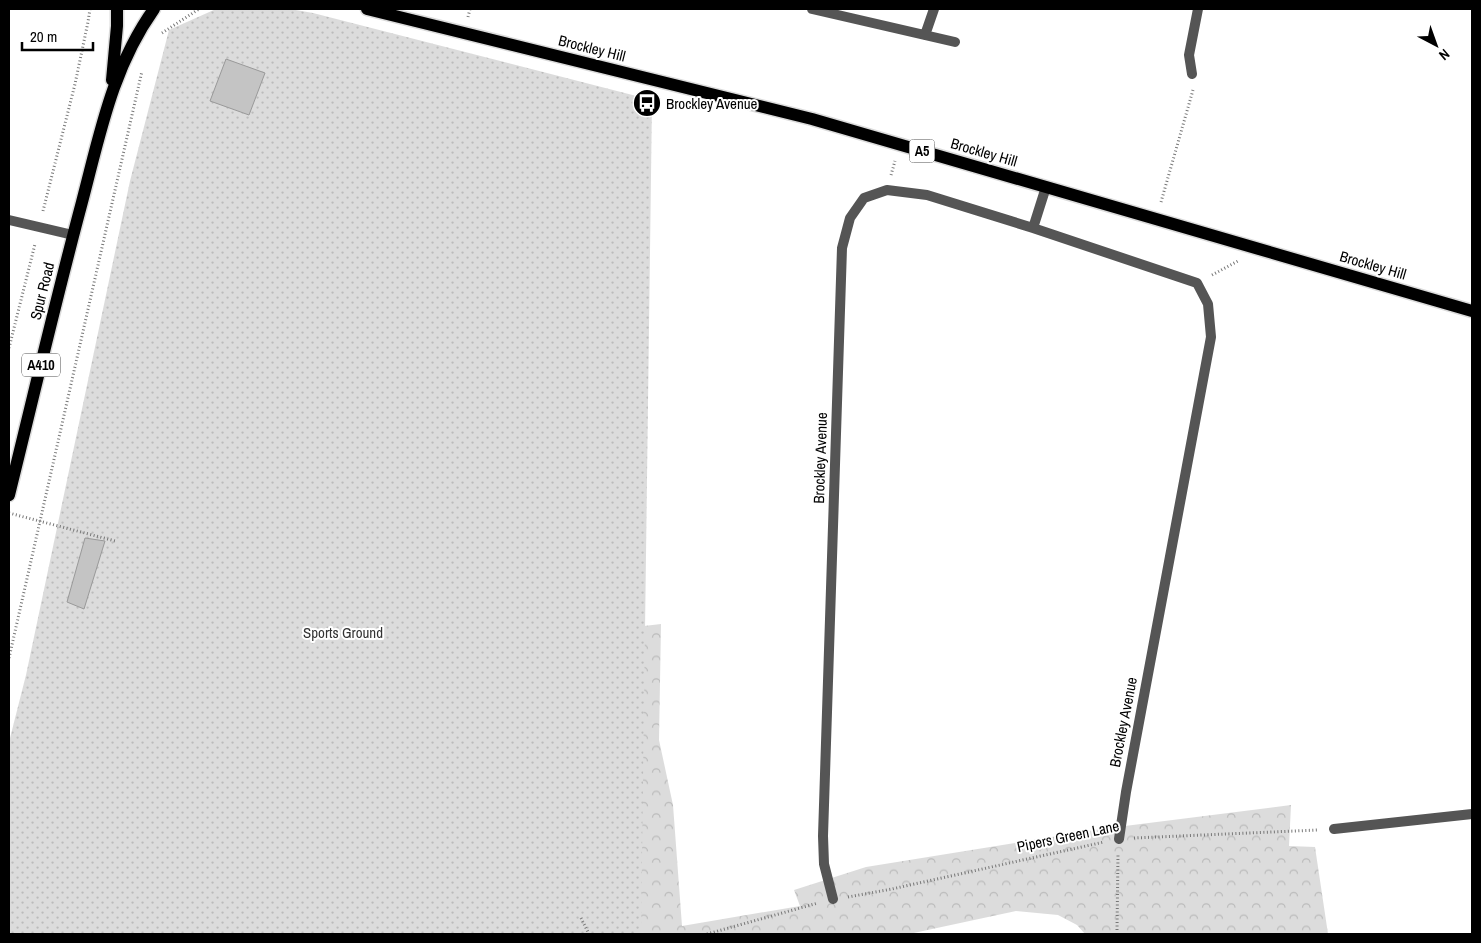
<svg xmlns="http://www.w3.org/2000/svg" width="1481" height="943" font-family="'Archivo Narrow',sans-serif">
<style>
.forest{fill:url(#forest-crowns)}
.park{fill:url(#park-dots)}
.building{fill:#c4c4c4;stroke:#999}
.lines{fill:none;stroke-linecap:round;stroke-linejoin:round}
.primary-casing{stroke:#dbdbdb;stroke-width:15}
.path{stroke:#777;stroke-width:3;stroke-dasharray:1 2.5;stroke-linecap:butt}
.minor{stroke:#555;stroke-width:10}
.primary{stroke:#000;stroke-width:12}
.path-bridge{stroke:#777;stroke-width:3;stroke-dasharray:1 2.5;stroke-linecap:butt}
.labels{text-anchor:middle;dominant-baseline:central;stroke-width:4;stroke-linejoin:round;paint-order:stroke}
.shield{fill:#fff;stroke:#4c4c4c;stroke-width:1}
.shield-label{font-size:14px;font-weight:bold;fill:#000}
.street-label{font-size:15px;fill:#000;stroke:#fff}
.poi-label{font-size:15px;fill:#000;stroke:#fff;text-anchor:start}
.park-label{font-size:15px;fill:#333;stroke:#fff}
</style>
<defs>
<pattern id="forest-crowns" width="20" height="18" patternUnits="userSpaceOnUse" patternTransform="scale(1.25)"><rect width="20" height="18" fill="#dcdcdc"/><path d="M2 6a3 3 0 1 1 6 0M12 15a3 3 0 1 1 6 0" fill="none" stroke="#bbb"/></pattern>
<pattern id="park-dots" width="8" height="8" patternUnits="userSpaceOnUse" patternTransform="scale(1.25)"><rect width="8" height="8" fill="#dcdcdc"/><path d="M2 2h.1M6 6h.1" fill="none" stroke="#bbb" stroke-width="1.8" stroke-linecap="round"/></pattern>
</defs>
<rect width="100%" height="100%" fill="#fff"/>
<path class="forest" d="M661,624L659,740L673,805L682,926L800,906L794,890L866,867L1101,829L1291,805L1289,846L1315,847L1328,934H1085L1077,925L1058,915L1016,911L909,934H555L593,632Z"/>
<path class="park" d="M216,9H290L313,13L652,100L641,934H9V742L26,675L130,181L169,30Z"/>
<path class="building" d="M226,59L265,73L249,115L210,101Z
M85,538L105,541L84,609L67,602Z"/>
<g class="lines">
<defs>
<path id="primary" d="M367,9L812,119L1472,311
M112,80L117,26V9
M9,495C33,398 56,299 82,202C100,134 112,68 154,9"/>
</defs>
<use href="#primary" class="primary-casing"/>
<path class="path" d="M468,17L470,9
M162,33L199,9
M891,175L895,161
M1161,202L1193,90
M43,211L75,84L88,22L90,9
M1212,275L1238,261
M9,348L35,244
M9,658L142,71
M1134,838L1318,830
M848,897L892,889L1104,842
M581,918L589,934
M1117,930L1118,854
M707,934L818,903"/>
<path class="minor" d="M812,9L955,42
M925,35L934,9
M1192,74L1189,55L1198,9
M1046,187L1033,228L1197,283L1208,304L1211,337L1126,792L1119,839
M9,220L73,235
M1334,829L1472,814
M833,899L824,864L823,836L842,248L850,218L864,198L887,190L927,195L1033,228"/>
<use href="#primary" class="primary"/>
<path class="path-bridge" d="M9,513L115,541"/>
</g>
<defs>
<symbol id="bus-disc" viewBox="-11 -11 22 22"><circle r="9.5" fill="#000" stroke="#fff"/><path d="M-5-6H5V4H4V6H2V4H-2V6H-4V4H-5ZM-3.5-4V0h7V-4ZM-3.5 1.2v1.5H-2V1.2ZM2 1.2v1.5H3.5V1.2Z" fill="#fff"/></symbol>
</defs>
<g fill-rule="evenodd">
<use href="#bus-disc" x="631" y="87" width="32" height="32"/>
</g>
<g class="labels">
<g class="shield">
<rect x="909.5" y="139.5" width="25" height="23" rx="4"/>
<rect x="22" y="353.5" width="38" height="23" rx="4"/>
</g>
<g class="shield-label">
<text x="922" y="151">A5</text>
<text x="41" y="365">A410</text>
</g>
<g class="street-label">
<text transform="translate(592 48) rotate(14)">Brockley Hill</text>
<text transform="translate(984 152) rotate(16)">Brockley Hill</text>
<text transform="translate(1373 265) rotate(16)">Brockley Hill</text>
<text transform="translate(42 291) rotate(-76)">Spur Road</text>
<text transform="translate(820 458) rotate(-88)">Brockley Avenue</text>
<text transform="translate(1123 722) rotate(-79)">Brockley Avenue</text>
<text transform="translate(1068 836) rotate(-12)">Pipers Green Lane</text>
</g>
<g class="poi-label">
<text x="666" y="103">Brockley Avenue</text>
</g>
<g class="park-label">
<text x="343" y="632">Sports Ground</text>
</g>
</g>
<rect width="1481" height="943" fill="none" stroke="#000000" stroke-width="20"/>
<g transform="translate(1436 45) rotate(139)" stroke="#ffffff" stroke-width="4" paint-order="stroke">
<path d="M0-4L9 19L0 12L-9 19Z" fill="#000000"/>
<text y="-8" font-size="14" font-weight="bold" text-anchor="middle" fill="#000000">N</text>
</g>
<path d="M22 42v8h71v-8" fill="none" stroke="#000000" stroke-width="2.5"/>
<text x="30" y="42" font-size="15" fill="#000000" stroke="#ffffff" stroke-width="4" paint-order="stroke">20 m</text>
</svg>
